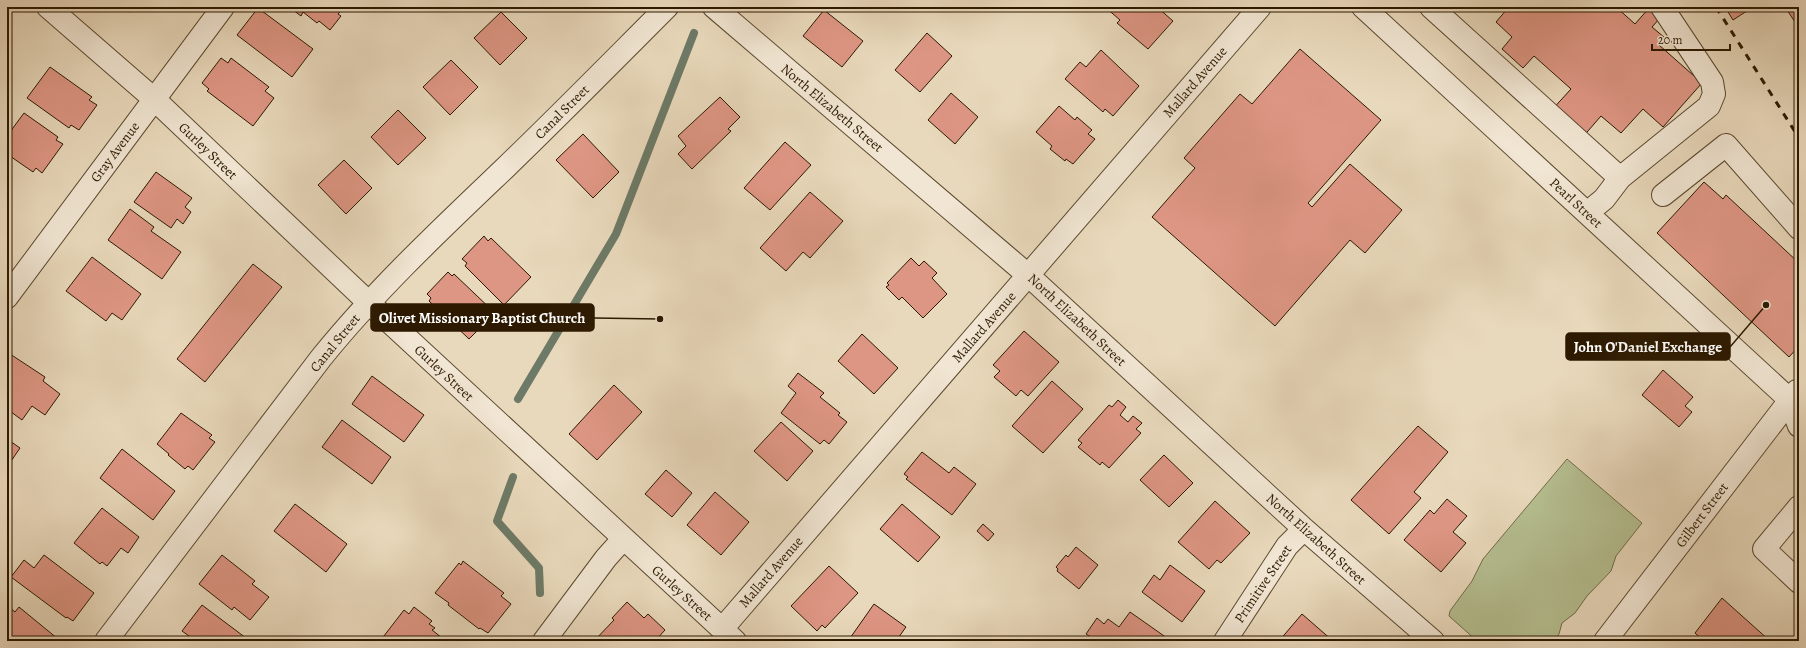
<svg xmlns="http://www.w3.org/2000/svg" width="1806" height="648" font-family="Alegreya,serif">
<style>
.green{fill:#b5bf91;stroke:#706c48}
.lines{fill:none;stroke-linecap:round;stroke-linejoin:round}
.stream{stroke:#6d7a67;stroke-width:8}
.building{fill:#de9684;stroke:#2c1900}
.minor-casing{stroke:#5b492f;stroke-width:24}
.minor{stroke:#f1e6d3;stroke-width:22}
.rail{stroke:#2c1900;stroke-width:3;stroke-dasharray:7 7;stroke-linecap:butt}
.labels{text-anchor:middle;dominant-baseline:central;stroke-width:3;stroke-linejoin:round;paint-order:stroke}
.street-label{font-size:14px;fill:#2c1900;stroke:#f1e6d3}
.leader{fill:none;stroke:#2c1900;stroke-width:1.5}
.callout-dot{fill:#2c1900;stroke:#f1e6d3;stroke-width:1.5}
.callout{fill:#2c1900;stroke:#2c1900;stroke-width:1.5}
.callout-label{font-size:15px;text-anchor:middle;font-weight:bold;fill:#fff}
</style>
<rect width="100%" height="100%" fill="#e9d9bc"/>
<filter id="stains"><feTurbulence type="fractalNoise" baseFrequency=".005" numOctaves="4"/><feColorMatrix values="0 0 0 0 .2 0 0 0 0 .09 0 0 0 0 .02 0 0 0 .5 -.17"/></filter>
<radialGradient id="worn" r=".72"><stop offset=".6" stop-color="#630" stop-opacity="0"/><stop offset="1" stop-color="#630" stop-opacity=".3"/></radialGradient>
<path class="green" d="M1567,459L1642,523L1616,556L1611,571L1587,596L1575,613L1562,623L1559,634L1554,641H1477L1449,616L1450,611L1472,581L1483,559Z"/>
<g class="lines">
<path class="stream" d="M518,399L616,234L694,33
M513,477L497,521L539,568L540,593"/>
</g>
<path class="building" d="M121,7H134L130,12Z
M289,7H344L338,14L341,16L330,30L319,21L317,23L303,12L301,16Z
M1105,7H1157L1173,21L1148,49L1117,23L1120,20Z
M1507,7H1616L1635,24L1649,8L1660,18L1652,27L1665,38L1659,45L1702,83L1663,127L1643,109L1621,133L1601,116L1581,139L1550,112L1571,89L1534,56L1523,68L1502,49L1512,37L1496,22L1508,8Z
M1725,7H1753L1733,20Z
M1785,7H1799V28Z
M258,8L313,49L292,77L237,35Z
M824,10L863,41L842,67L803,36Z
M501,12L527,38L500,65L474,38Z
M927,33L952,56L920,92L895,70Z
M1300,49L1381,120L1308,203L1312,207L1350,164L1402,210L1365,253L1350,240L1275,326L1152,217L1195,168L1184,158L1240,94L1252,104Z
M1101,50L1139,86L1113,116L1105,109L1103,112L1065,79L1080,62L1086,67Z
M221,58L228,63L231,58L269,87L265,91L274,98L253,126L207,91L209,89L202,83Z
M451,60L478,87L450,115L423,87Z
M50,67L92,97L89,100L97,105L79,130L71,125L69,128L27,98Z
M951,93L978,117L955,144L928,120Z
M720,97L740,117L728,129L731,131L692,169L678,154L686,146L678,136Z
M1059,106L1075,120L1077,117L1092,130L1088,134L1095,139L1073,164L1066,159L1065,161L1050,149L1052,146L1036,132Z
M398,110L426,138L398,165L371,137Z
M24,113L58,137L56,140L63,144L42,173L36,168L33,172L7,154V136Z
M583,134L619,172L593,198L556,160Z
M785,142L811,165L770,210L744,188Z
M344,160L372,188L346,214L318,185Z
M156,172L192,198L185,207L191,212L183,224L177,219L171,228L134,202Z
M1704,182L1723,199L1726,195L1799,263V346L1789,357L1657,233Z
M810,192L843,221L810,258L803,252L786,271L760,248Z
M130,209L154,227L151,231L181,252L162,279L108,240Z
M484,236L488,241L491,238L531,277L504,305L465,266L467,263L462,259Z
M92,257L141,294L122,320L112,313L106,321L66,291Z
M911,258L919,266L924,261L937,273L932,278L947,294L923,318L902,297L899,300L886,287L889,285L887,283Z
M253,264L282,287L205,382L177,359Z
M448,272L452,276L454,274L495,313L469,339L429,301L431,298L427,294Z
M1024,331L1059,362L1028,396L1021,390L1016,396L994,377L1000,371L993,365Z
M862,334L898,368L874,394L838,361Z
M7,352L45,377L43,381L60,394L45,415L32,406L22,420L7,409Z
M1663,370L1693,397L1685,406L1692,412L1679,427L1642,395Z
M798,373L824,393L820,397L840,413L838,415L847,422L829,444L824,440L820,444L781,413L796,393L788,386Z
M372,376L424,415L404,442L352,404Z
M1052,381L1083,409L1043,453L1012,426Z
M614,385L642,412L597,460L569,434Z
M1118,400L1126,407L1120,415L1128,422L1133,416L1142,423L1136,429L1141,433L1109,468L1102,462L1100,465L1078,447L1082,443L1078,440L1109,405L1112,407Z
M181,413L212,435L209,438L215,442L193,470L188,466L185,469L168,455L169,454L157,444Z
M342,420L391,457L372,484L322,447Z
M781,422L813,451L787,481L754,451Z
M1418,426L1448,452L1414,492L1421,498L1389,534L1351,500Z
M7,439L20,448L7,467Z
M122,449L175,491L153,520L100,478Z
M922,452L949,473L954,467L976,484L952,515L906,479L908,477L904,474Z
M1164,455L1193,483L1169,507L1140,480Z
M666,470L692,493L672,517L645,494Z
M715,492L749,522L721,555L687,525Z
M1447,499L1467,516L1453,532L1466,543L1441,572L1404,540L1430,510L1434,514Z
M1215,501L1250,533L1221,563L1217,560L1209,569L1178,542Z
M295,504L347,544L326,572L274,531Z
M902,504L940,537L918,562L880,529Z
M102,508L139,537L128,553L121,548L107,566L102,562L100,564L74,543Z
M983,524L994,534L988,541L977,531Z
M1076,547L1098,565L1079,589L1057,571L1058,569L1056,567L1066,555L1068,557Z
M44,555L94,593L73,621L67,617L66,618L11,577L24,560L34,568Z
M222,555L255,581L252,584L269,597L250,620L234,607L232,610L199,584Z
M463,561L504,593L501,596L511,604L488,633L480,628L479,629L448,605L449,603L435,593L459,563L461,565Z
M1170,565L1205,591L1182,622L1142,592L1154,575L1160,580Z
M829,566L858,593L825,628L822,625L817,631L791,606Z
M1722,598L1770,641H1704L1695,633Z
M627,602L644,618L648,614L665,630L655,641H594L614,620L612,618Z
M874,604L906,627L896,641H848Z
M202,605L250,641H196L182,631Z
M9,607L15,612L19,607L58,639L57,641H7V609Z
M414,607L432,621L429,624L435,628L432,630L446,641H380L404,610L409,614Z
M1130,612L1167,638L1166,640L1167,641H1097L1086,634L1097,618L1104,624L1108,619L1119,627Z
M1302,614L1333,641H1279Z"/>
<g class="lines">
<defs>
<path id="minor" d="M48,7L154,99L369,303L735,641
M714,7L1029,276L1304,529L1433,641
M1363,7L1789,399L1799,426
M1431,7L1620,178L1604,199L1587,213
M1620,178L1709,106L1714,94L1712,82L1662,7
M1663,195L1726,145L1799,228
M7,297L223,7
M1799,507L1764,549L1799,582
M722,629L1260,7
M106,641L321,358C376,290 440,230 504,169C559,116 613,61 667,7
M544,641L606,558L623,539
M1225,641L1287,546L1304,529
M1605,641L1797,391"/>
</defs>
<use href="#minor" class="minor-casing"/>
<use href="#minor" class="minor"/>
<path class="rail" d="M1716,7L1799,138"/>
</g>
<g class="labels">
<g class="street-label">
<text transform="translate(1195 82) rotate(-49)">Mallard Avenue</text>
<text transform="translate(832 108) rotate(40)">North Elizabeth Street</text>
<text transform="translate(562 112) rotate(-45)">Canal Street</text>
<text transform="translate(208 151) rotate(44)">Gurley Street</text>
<text transform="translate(115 152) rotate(-53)">Gray Avenue</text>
<text transform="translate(1576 203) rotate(43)">Pearl Street</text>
<text transform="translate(1077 320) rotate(43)">North Elizabeth Street</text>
<text transform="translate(984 327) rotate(-49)">Mallard Avenue</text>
<text transform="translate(335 343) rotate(-51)">Canal Street</text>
<text transform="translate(444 373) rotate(43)">Gurley Street</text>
<text transform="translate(1702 515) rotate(-53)">Gilbert Street</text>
<text transform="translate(1316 539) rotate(42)">North Elizabeth Street</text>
<text transform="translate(771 572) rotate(-49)">Mallard Avenue</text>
<text transform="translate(1263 584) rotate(-56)">Primitive Street</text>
<text transform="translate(682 593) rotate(42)">Gurley Street</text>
</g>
</g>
<path class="leader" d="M660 319L594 318M1766 305L1730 347"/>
<g class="callout-dot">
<circle cx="660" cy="319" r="4"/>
<circle cx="1766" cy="305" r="4"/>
</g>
<g class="callout">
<rect x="371" y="304" width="223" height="27" rx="4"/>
<rect x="1566" y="333" width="164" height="27" rx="4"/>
</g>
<g class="callout-label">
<text x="482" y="323">Olivet Missionary Baptist Church</text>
<text x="1648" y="352">John O'Daniel Exchange</text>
</g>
<rect width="1806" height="648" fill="none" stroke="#e9d9bc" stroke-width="24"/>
<rect x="8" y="8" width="1790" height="632" fill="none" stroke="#2c1900" stroke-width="2"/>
<rect x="12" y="12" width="1782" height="624" fill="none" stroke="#2c1900"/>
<path d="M1652 44v6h78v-6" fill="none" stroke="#2c1900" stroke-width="2"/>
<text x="1658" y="44" font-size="12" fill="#2c1900" stroke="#f1e6d3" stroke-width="3" paint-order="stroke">20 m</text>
<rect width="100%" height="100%" filter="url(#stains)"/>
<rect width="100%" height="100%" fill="url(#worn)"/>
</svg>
